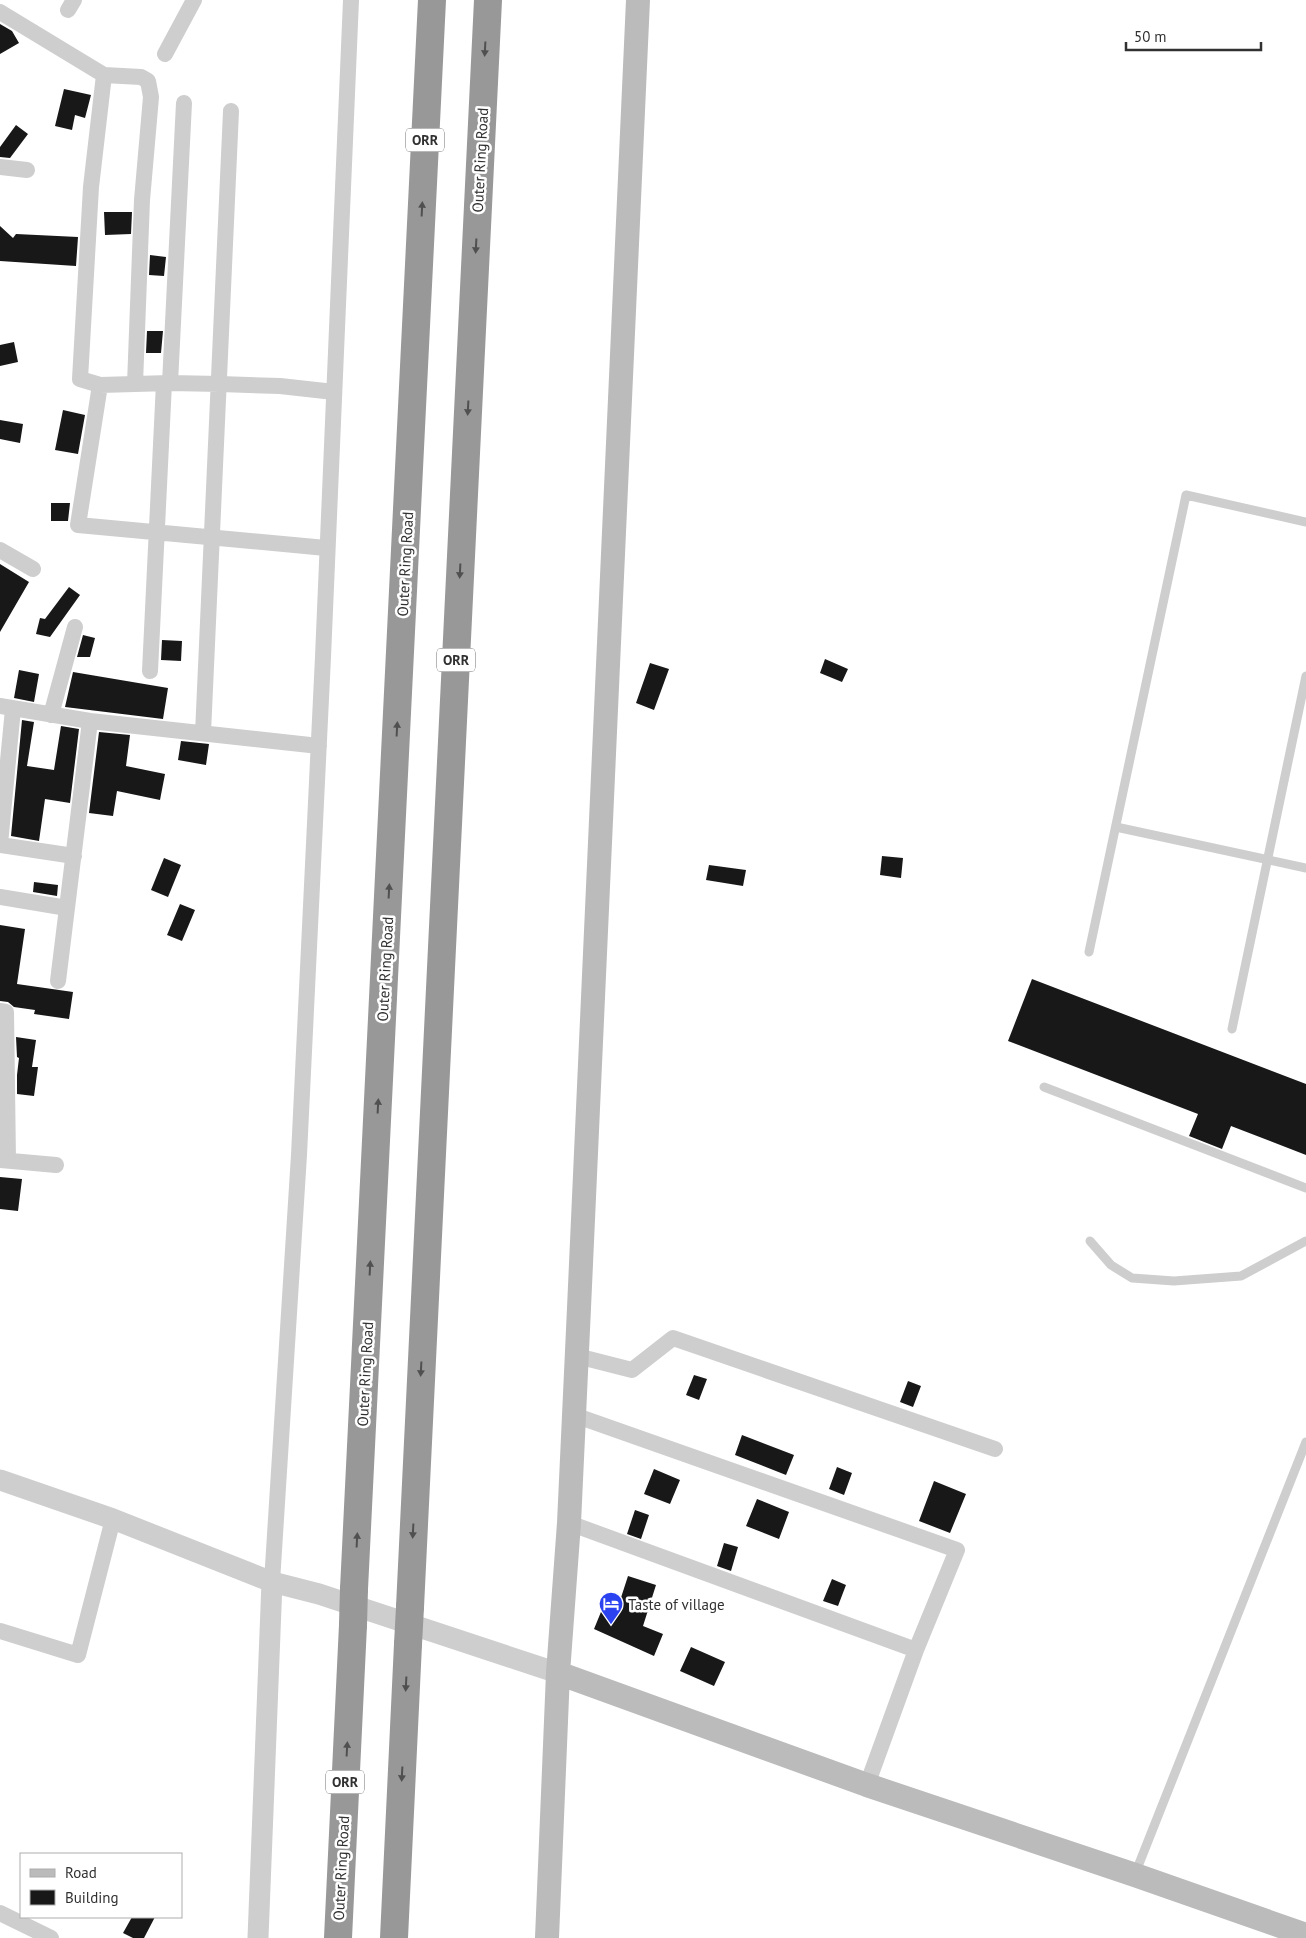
<svg xmlns="http://www.w3.org/2000/svg" width="1306" height="1938" font-family="'PT Sans',sans-serif">
<style>
.building{fill:#181818}
.lines{fill:none;stroke-linecap:round;stroke-linejoin:round}
.service{stroke:#cecece;stroke-width:9}
.minor{stroke:#cecece;stroke-width:16}
.tertiary{stroke:#cecece;stroke-width:21}
.secondary{stroke:#bbb;stroke-width:24}
.motorway{stroke:#989898;stroke-width:28}
.motorway-bridge{stroke:#989898;stroke-width:28}
.oneway{fill:#505050}
.labels{text-anchor:middle;dominant-baseline:central;stroke-width:5;stroke-linejoin:round;paint-order:stroke}
.shield{fill:#fff;stroke:#6f6f6f;stroke-width:1}
.shield-label{font-size:14px;font-weight:bold;fill:#313131}
.street-label{font-size:15px;fill:#313131;stroke:#fff}
.poi-label{font-size:15px;fill:#313131;stroke:#fff;text-anchor:start}
</style>
<rect width="100%" height="100%" fill="#fff"/>
<path class="building" d="M0,24L12,31L19,43L0,54Z
M64,89L91,95L85,118L75,115L72,130L55,126Z
M16,125L28,134L10,158L0,157V147Z
M104,212H132L131,234L105,235Z
M0,226L13,238L16,234L78,237L76,266L0,261Z
M150,255L166,257L164,276L149,275Z
M147,331H163L161,353H146Z
M14,342L18,362L0,366V345Z
M63,410L85,415L78,454L55,450Z
M0,420L23,424L20,443L0,439Z
M51,503H70L68,521H51Z
M0,564L29,582L0,632Z
M69,587L80,595L50,637L36,634L40,618L45,619Z
M83,635L95,638L90,657H77Z
M162,640L182,641L181,661L161,660Z
M825,659L848,669L842,682L820,673Z
M650,663L669,669L654,710L636,703Z
M19,670L39,674L34,702L14,698Z
M73,672L168,688L163,719L65,707Z
M22,720L34,722L27,766L54,770L61,726L79,729L70,803L45,799L39,841L11,836Z
M99,732L130,735L126,766L165,774L160,800L117,791L113,816L89,813Z
M181,741L209,744L206,765L178,760Z
M882,856L903,858L901,878L880,875Z
M164,858L181,865L168,897L151,890Z
M709,865L746,870L743,886L706,880Z
M34,882L58,885L57,896L33,892Z
M180,904L195,910L182,941L167,935Z
M0,925L25,929L17,984L73,992L69,1019L34,1014L35,1010L14,1007L8,1002L0,1001Z
M1032,979L1306,1084V1155L1231,1126L1222,1149L1189,1136L1198,1114L1008,1041Z
M16,1037L36,1040L32,1067H38L34,1096L17,1094V1075L19,1058L17,1057Z
M0,1177L22,1179L18,1211L0,1209Z
M694,1375L707,1379L699,1400L686,1395Z
M908,1381L921,1386L913,1407L900,1402Z
M742,1435L794,1455L786,1475L735,1455Z
M837,1467L852,1473L844,1495L829,1489Z
M654,1469L680,1480L670,1504L644,1494Z
M934,1481L966,1494L950,1533L919,1521Z
M757,1499L789,1512L779,1539L746,1526Z
M635,1510L649,1515L641,1539L627,1534Z
M724,1543L738,1547L731,1571L717,1566Z
M628,1576L656,1585L643,1626L663,1634L654,1656L594,1629L603,1607L616,1613Z
M832,1579L846,1585L838,1606L823,1601Z
M691,1647L725,1662L714,1686L680,1671Z
M132,1917H155L144,1938H133L123,1933Z"/>
<g class="lines">
<path class="service" d="M1116,827L1306,868
M1089,952L1186,495L1306,522
M1232,1029L1306,676
M1044,1087L1306,1188
M1090,1241L1111,1265L1132,1278L1174,1281L1241,1276L1306,1241
M1135,1874L1306,1442"/>
<path class="minor" d="M68,10L74,0
M0,12L104,75L141,77L148,81L151,97L142,200L135,384
M165,54L194,0
M104,75L91,187L80,379L100,385L170,383L220,384L280,386L334,392
M0,167L27,170
M170,383L184,103
M100,385L78,525L326,548
M0,550L33,569
M150,671L164,383
M0,706L90,721L319,746
M51,715L75,627
M203,733L231,111
M0,844L13,709
M0,845L74,856
M0,897L67,908
M58,981L90,721
M0,1011L6,1012L8,1160
M0,1160L56,1165
M577,1356L632,1370L673,1338L995,1449
M574,1415L957,1550L916,1650L867,1785
M569,1523L916,1650
M272,1582L299,1155L323,657L351,0
M0,1631L78,1655L113,1519
M0,1913L51,1938"/>
<path class="tertiary" d="M0,1480L113,1519L272,1582L319,1594L558,1673
M258,1938L272,1582"/>
<path class="secondary" d="M558,1673L867,1785L1135,1875L1306,1935
M547,1938L558,1673L569,1523L579,1308L638,0"/>
<path class="motorway" d="M354,1589L432,0
M410,1607L488,0
M338,1938L353,1625
M394,1938L408,1644"/>
<path class="motorway-bridge" d="M353,1625L354,1589
M408,1644L410,1607"/>
</g>
<defs><path id="oneway-solid" d="M-6-.8H1V-3.2L6.5 0L1 3.2V.8H-6Z" transform="scale(1.25)"/></defs>
<g class="oneway">
<use href="#oneway-solid" transform="translate(485 49) rotate(93)"/>
<use href="#oneway-solid" transform="translate(422 209) rotate(-87)"/>
<use href="#oneway-solid" transform="translate(476 246) rotate(93)"/>
<use href="#oneway-solid" transform="translate(468 408) rotate(93)"/>
<use href="#oneway-solid" transform="translate(460 571) rotate(93)"/>
<use href="#oneway-solid" transform="translate(397 729) rotate(-87)"/>
<use href="#oneway-solid" transform="translate(389 891) rotate(-87)"/>
<use href="#oneway-solid" transform="translate(378 1106) rotate(-87)"/>
<use href="#oneway-solid" transform="translate(370 1268) rotate(-87)"/>
<use href="#oneway-solid" transform="translate(421 1369) rotate(93)"/>
<use href="#oneway-solid" transform="translate(413 1531) rotate(93)"/>
<use href="#oneway-solid" transform="translate(357 1540) rotate(-87)"/>
<use href="#oneway-solid" transform="translate(406 1684) rotate(93)"/>
<use href="#oneway-solid" transform="translate(347 1749) rotate(-87)"/>
<use href="#oneway-solid" transform="translate(402 1774) rotate(93)"/>
</g>
<defs>
<symbol id="hotel-pin" viewBox="-11 -11 22 30"><path d="M0 17L-7.5 6A9.5 9.5 0 1 1 7.5 6Z" fill="#2b42f1" stroke="#fff"/><path d="M-6-4.5h1.5V1H6V5H4.5V3h-9V5H-6ZM-4 0a1.8 1.8 0 1 1 3.6 0ZM.5 0V-2.5h3Q6-2.5 6 0Z" fill="#fff"/></symbol>
</defs>
<g fill-rule="evenodd">
<use href="#hotel-pin" x="597" y="1590" width="28" height="38"/>
</g>
<g class="labels">
<g class="shield">
<rect x="406" y="128.5" width="38" height="23" rx="4"/>
<rect x="437" y="648.5" width="38" height="23" rx="4"/>
<rect x="326" y="1770.5" width="38" height="23" rx="4"/>
</g>
<g class="shield-label">
<text x="425" y="140">ORR</text>
<text x="456" y="660">ORR</text>
<text x="345" y="1782">ORR</text>
</g>
<g class="street-label">
<text transform="translate(480 160) rotate(-87)">Outer Ring Road</text>
<text transform="translate(405 564) rotate(-87)">Outer Ring Road</text>
<text transform="translate(385 969) rotate(-87)">Outer Ring Road</text>
<text transform="translate(365 1374) rotate(-87)">Outer Ring Road</text>
<text transform="translate(341 1868) rotate(-87)">Outer Ring Road</text>
</g>
<g class="poi-label">
<text x="628" y="1604">Taste of village</text>
</g>
</g>
<rect x="20" y="1853" width="162" height="65" fill="#ffffff" stroke="#adadad"/>
<rect x="30" y="1869" width="25" height="8" fill="#bbbbbb" stroke="#adadad"/>
<text x="65" y="1878" font-size="15" fill="#313131">Road</text>
<rect x="30" y="1890" width="25" height="15" fill="#181818" stroke="#adadad"/>
<text x="65" y="1903" font-size="15" fill="#313131">Building</text>
<path d="M1126 42v8h135v-8" fill="none" stroke="#313131" stroke-width="2.5"/>
<text x="1134" y="42" font-size="15" fill="#313131" stroke="#ffffff" stroke-width="4" paint-order="stroke">50 m</text>
</svg>
